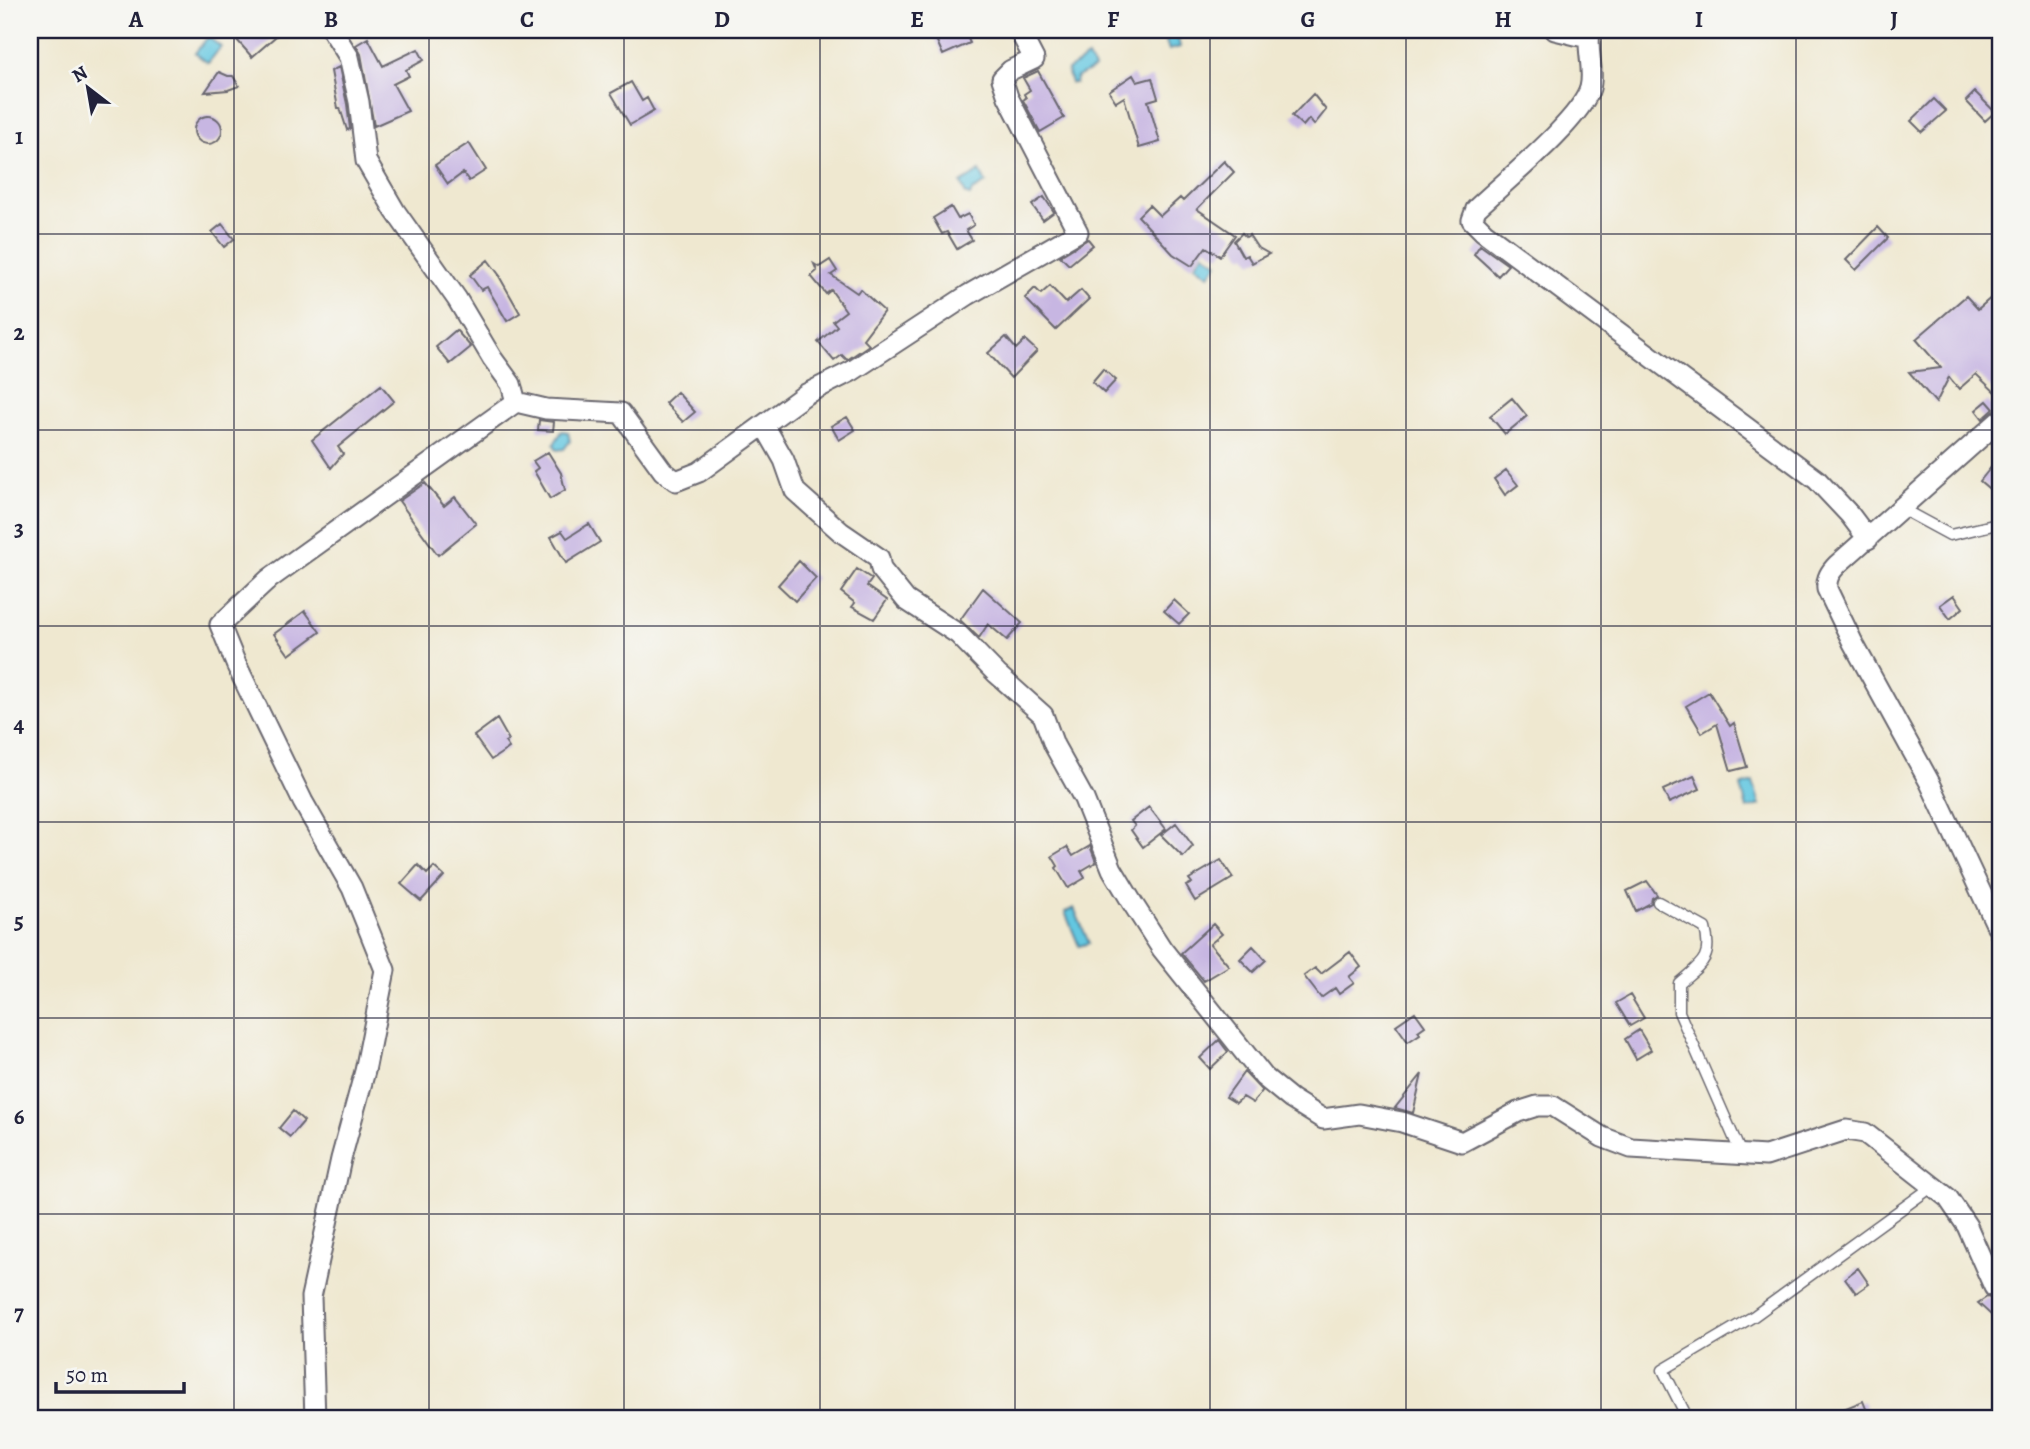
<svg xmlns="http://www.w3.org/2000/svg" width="2030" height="1449" font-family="Alegreya,serif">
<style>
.water{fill:#63c7e1;stroke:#42748e;stroke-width:2}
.building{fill:#c7b6e2}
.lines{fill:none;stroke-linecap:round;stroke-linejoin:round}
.lane-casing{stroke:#6a676f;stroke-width:13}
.street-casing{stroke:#6a676f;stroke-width:23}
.path{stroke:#6a676f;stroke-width:2.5;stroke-dasharray:2 5;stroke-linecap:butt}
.lane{stroke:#fff;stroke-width:10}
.street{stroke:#fff;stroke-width:19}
.grid{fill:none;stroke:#22223b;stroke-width:2;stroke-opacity:0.55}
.neatline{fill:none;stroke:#22223b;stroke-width:2.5}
.grid-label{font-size:23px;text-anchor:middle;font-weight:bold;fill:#22223b}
</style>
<rect width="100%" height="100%" fill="#f6f6f2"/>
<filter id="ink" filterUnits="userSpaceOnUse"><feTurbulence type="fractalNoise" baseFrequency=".0143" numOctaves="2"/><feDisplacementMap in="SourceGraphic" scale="14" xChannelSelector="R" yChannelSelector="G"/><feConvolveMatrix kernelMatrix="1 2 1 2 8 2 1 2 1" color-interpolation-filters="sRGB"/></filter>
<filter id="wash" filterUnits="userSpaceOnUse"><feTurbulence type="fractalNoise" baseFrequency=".00686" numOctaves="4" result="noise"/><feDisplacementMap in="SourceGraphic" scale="28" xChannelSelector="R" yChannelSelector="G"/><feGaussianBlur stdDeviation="1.57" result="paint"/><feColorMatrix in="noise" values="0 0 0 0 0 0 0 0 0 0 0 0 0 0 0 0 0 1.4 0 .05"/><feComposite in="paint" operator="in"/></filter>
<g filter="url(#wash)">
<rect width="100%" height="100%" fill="#efe8d0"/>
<path class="water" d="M1176,30L1180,47L1169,50L1163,33Z
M208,37L221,47L208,63L195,53Z
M1088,57L1094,68L1076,78L1075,83H1071L1067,70Z
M980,171L986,183L972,191L970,196L966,195L961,183Z
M1204,253L1218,263L1209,275L1195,265Z
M562,431L568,432L570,441L564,449L557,450L554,444Z
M1753,782L1760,805L1747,809L1741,786Z
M1074,908L1089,943L1079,946L1065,912Z"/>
<g id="blocks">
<path class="building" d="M249,30H283L252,57L237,40Z
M952,30H964L970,43L943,55L935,37Z
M368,38L383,66L418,49L424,60L406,70L409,76L393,84L408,111L374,126L361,54L356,45Z
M339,67L347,104L350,129L347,130L340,108H338L331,71Z
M1038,71L1064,118L1040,132L1023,100L1026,98L1024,94L1030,90L1023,78Z
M219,72L228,76H233L239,86L228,90L205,92Z
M1133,75L1137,82L1152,78L1158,98L1148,101L1160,142L1139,148L1124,97L1116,102L1109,91Z
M631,82L642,101L647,98L654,111L630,125L611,93Z
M1975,92L1995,112L1985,121L1966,101Z
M1313,94L1326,110L1314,125L1309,119L1303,126L1292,116Z
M1934,99L1946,111L1922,132L1911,121Z
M194 130a14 14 0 1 1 28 0a14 14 0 1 1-28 0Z
M469,143L486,170L469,181L463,173L448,184L435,165Z
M1224,161L1234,172L1197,209L1235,235L1220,256L1206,247L1192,266L1173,254L1138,216L1149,205L1160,216L1180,198L1183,201Z
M1044,197L1054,212L1043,220L1032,205Z
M951,207L958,219L968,214L974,225L966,230L972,240L957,249L947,232L942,234L933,218Z
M222,224L234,239L224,247L212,232Z
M1878,227L1888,238L1856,270L1846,260Z
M1242,233L1246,237L1249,235L1257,247L1269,254L1252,263L1247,255L1243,257L1234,241Z
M1088,239L1093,245L1069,265L1060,256Z
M1480,245L1508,265L1498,276L1474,254Z
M488,260L500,276H499L520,313L507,321L487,287L481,290L470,275Z
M830,260L837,271L831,275L857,293L860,289L884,311L863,339L869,345L847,360L842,355L834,361L818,342L837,326L833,321L846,311L831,290L826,294L811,276L817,271L814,264L819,267Z
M1050,286L1066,303L1081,290L1089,299L1056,330L1025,298L1035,288L1041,294Z
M2000,290V397L1976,374L1959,389L1949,377L1936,403L1909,372L1941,368L1916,339L1966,296L1978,309Z
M456,330L471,347L450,364L436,347Z
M1006,337L1016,349L1025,340L1037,351L1011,378L988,353Z
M1103,369L1116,380L1104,393L1092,382Z
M381,385L394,401L338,447L343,454L331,468L312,440Z
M677,392L695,412L683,422L665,403Z
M1512,398L1527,416L1505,434L1490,416Z
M1987,401L1994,409L1983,419L1976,410Z
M847,417L855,430L839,440L831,426Z
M539,420L554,422L553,431L538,430Z
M548,452L561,473L565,490L550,499L534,471L538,468L533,461Z
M2000,456V498L1980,481Z
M1506,470L1518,485L1505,495L1494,479Z
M425,483L444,506L455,497L476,524L438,555L399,501Z
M589,524L600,542L566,563L551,537L562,531L567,538Z
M799,561L816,578L795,601L778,585Z
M857,569L872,579L867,586L887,600L874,619L852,607L855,603L841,592Z
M983,588L1022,623L1007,640L988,624L979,638L960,620Z
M1954,595L1963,608L1950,619L1940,605Z
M1174,600L1189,614L1179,624L1164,611Z
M305,611L320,632L289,655L274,634Z
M1709,692L1730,726L1734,723L1747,767L1731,771L1717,724L1702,733L1686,706Z
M497,719L509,740L505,742L509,748L491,760L474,736Z
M1694,776L1700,789L1669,803L1663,790Z
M1149,807L1166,829L1143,847L1131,830L1135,826L1131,821Z
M1176,823L1193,846L1183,857L1161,835Z
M1090,846L1096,862L1081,871L1085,878L1068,888L1056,868L1058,866L1052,856L1067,847L1073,856Z
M1221,860L1233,878L1195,901L1186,886L1192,883L1189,879Z
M418,865L427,874L434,867L444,876L421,901L401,884Z
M1647,881L1657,895L1652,898L1651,903L1636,911L1627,891Z
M1213,924L1222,934L1210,944L1229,966L1204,981L1181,953Z
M1253,946L1266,960L1253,972L1240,959Z
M1350,952L1361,967L1349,977L1354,983L1339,994L1335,988L1321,998L1304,976L1315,968L1321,974Z
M1630,995L1644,1018L1630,1026L1616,1003Z
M1415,1012L1425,1026L1418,1031L1420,1034L1408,1042L1396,1025Z
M1639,1030L1651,1050L1636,1059L1625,1039Z
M1219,1040L1228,1052L1210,1069L1200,1058Z
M1244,1072L1262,1091L1253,1103L1243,1097L1236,1103L1226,1097Z
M1422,1074L1413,1113L1395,1108Z
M293,1111L304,1121L290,1137L279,1128Z
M1858,1268L1869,1284L1856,1293L1845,1278Z
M1987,1297L2000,1301V1308L1991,1315L1978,1303Z
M1863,1401L1870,1419H1819Z"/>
</g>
</g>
<g filter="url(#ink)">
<use href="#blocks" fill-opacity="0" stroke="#6a676f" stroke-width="2"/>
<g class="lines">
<defs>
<path id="lane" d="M1902,509L1950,535L1993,525
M1658,902L1705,928C1713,959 1701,964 1679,983V1012L1742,1156
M1688,1419L1663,1370L1754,1316L1933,1186"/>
<path id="street" d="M1555,30L1588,38
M1591,30C1585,46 1595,69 1590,88C1581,120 1503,183 1476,209L1472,220L1484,232L1817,480L1850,515L1868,539
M516,402L546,409L621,413L663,471L676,481L699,472L806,394L852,371L968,295L1078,232L1008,97L1002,79L1011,70L1034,59L1019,30
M2000,420L1838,564C1830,572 1826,578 1827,589L1853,643L1930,783L2000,933
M764,425L784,460L795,491L841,532L879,558L881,569L906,600L958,634L997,674L1043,715L1054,745L1084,799L1112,869L1133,904L1162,949L1264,1077L1291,1099L1323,1119L1359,1114L1402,1122L1462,1142L1518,1112L1537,1106H1553L1602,1137L1631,1148L1766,1156L1846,1130L1865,1133L1948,1198L1967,1226L1994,1287L2000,1289
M315,1419L311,1297L341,1159L365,1071L385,970L352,888L303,802L236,664L220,625L269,579L516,402L511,384L492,358L457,299L395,211L366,161L359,102L349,57L332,30"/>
</defs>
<use href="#lane" class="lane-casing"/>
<use href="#street" class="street-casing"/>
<path class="path" d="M1998,236L2000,238"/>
<use href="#lane" class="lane"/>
<use href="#street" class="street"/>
</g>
</g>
<path class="grid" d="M234,30V1419M429,30V1419M624,30V1419M820,30V1419M1015,30V1419M1210,30V1419M1406,30V1419M1601,30V1419M1796,30V1419M30,234H2000M30,430H2000M30,626H2000M30,822H2000M30,1018H2000M30,1214H2000"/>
<rect width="2030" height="1449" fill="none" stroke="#f6f6f2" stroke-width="77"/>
<g transform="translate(88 88) rotate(329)" stroke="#f6f6f2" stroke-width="5" paint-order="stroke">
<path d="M0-5L12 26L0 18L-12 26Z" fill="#22223b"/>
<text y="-10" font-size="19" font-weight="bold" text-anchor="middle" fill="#22223b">N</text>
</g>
<path d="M56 1382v10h128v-10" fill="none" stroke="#22223b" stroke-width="3.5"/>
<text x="66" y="1382" font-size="21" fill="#22223b" stroke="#f6f6f2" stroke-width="5" paint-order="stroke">50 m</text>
<rect x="38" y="38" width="1954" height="1372" class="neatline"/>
<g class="grid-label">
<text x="136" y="27">A</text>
<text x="331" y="27">B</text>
<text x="527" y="27">C</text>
<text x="722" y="27">D</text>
<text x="917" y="27">E</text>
<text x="1113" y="27">F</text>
<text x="1308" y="27">G</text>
<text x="1503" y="27">H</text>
<text x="1699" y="27">I</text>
<text x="1894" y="27">J</text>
<text x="19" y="144">1</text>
<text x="19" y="340">2</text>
<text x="19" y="536">3</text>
<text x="19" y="732">4</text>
<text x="19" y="928">5</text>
<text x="19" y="1124">6</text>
<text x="19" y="1320">7</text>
</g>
</svg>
